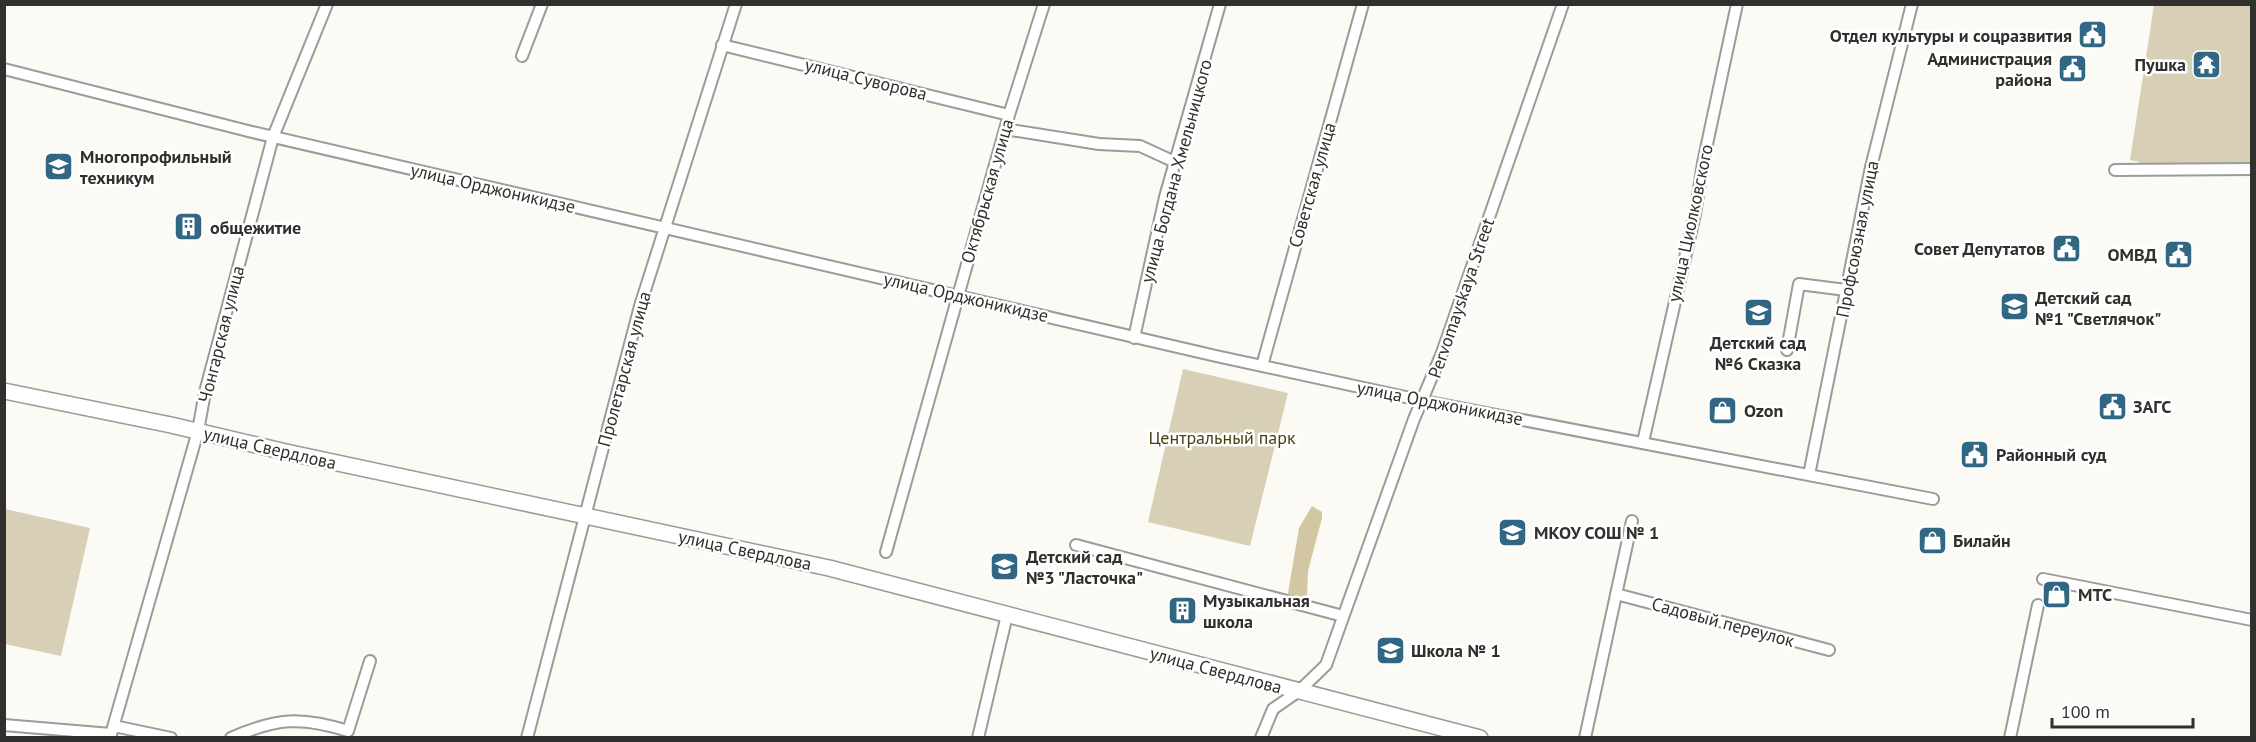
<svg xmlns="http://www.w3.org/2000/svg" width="2256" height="742" font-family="'PT Sans',sans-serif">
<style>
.green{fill:#d7cfb6}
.forest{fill:#d2c7a2}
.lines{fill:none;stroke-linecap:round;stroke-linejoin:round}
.street-casing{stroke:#9c9b96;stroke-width:14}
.secondary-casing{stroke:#9c9b96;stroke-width:18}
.street{stroke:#fff;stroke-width:10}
.secondary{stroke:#fff;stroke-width:15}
.labels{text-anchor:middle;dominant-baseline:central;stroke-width:5;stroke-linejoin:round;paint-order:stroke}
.poi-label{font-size:18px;font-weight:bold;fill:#31302e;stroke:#fff;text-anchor:start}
.street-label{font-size:18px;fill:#31302e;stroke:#fff}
.park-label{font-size:18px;fill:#4b3e10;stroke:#fff}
</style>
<rect width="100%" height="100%" fill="#fbfaf5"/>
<path class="green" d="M2154,5H2251V167L2133,168L2140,162L2130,160Z
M1183,369L1288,393L1250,546L1148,522Z
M5,509L90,528L61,656L5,644Z"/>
<path class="forest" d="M1312,506L1322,512V518L1308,571L1307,597L1303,602L1290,598L1288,593L1299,528Z"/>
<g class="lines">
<defs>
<path id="street" d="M722,45L1009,115
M522,56L542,4
M4,69L252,132L1216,356L1424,401L1933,499
M1005,129L1099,144L1140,146L1175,162
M2115,170L2252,169
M1134,338L1165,197L1220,4
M1787,350L1799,284L1846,290
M1262,366L1363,4
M1643,442L1695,214L1703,163L1737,4
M1809,475L1871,167L1912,4
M1076,545L1343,616
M886,552L1009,115L1044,4
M2043,579L2252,620
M1616,594L1829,650
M4,725L111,734
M114,726L171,738
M110,738L198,431L205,392L273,137L327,4
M231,738C276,718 301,716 348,731L370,661
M527,738L640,306L736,4
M978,738L1007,615
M1261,738L1273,709L1299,691L1326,665L1414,419L1442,353L1563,4
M1585,738L1632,521
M2010,738L2038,605"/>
<path id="secondary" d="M4,391L171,425L286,452L829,568L1480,738"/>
</defs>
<use href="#street" class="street-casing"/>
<use href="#secondary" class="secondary-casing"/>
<use href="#street" class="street"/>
<use href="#secondary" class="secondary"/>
</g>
<defs>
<symbol id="civic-square" viewBox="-11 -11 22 22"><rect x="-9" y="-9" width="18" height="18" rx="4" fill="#326783" stroke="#fff"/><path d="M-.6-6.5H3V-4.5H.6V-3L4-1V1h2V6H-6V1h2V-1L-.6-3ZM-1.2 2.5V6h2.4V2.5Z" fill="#fff"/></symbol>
<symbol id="temple-square" viewBox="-11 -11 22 22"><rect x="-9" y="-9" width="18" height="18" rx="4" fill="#326783" stroke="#fff"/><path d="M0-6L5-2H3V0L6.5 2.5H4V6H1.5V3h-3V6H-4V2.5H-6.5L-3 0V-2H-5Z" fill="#fff"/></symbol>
<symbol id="university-square" viewBox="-11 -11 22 22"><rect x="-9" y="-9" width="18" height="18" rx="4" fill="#326783" stroke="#fff"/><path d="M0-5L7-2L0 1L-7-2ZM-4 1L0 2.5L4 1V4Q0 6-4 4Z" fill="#fff"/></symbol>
<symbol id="building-square" viewBox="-11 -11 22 22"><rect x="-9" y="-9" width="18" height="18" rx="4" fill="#326783" stroke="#fff"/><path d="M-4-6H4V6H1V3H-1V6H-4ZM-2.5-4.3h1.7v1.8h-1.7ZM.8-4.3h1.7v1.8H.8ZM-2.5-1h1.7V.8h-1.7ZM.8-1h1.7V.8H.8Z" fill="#fff"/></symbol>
<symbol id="school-square" viewBox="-11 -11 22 22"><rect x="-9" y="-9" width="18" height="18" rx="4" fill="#326783" stroke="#fff"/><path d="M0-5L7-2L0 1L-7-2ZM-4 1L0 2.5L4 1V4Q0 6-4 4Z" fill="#fff"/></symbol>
<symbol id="shop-square" viewBox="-11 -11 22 22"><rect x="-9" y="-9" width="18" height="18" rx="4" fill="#326783" stroke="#fff"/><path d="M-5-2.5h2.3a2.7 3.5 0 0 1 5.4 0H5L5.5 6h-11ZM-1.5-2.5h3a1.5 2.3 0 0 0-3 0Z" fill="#fff"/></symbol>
</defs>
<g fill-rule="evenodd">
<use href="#civic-square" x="2076" y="18" width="33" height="33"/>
<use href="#temple-square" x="2190" y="48" width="33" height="33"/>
<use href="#civic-square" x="2056" y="52" width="33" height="33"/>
<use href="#university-square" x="42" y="150" width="33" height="33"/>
<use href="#building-square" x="172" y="210" width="33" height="33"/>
<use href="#civic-square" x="2050" y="232" width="33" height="33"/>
<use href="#civic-square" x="2162" y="238" width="33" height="33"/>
<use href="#school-square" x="1998" y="290" width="33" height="33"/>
<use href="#school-square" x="1742" y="296" width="33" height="33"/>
<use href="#civic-square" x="2096" y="390" width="33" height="33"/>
<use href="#shop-square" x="1706" y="394" width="33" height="33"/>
<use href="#civic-square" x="1958" y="438" width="33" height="33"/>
<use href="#school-square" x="1496" y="516" width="33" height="33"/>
<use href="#shop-square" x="1916" y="524" width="33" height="33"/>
<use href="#school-square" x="988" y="550" width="33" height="33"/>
<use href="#shop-square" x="2040" y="578" width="33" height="33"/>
<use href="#building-square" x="1166" y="594" width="33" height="33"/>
<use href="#school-square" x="1374" y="634" width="33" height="33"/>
</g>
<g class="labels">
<g class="poi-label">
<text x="2072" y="35" text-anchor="end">Отдел культуры и соцразвития</text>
<text x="2052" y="58" text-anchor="end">Администрация<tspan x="2052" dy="21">района</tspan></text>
<text x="2186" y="64" text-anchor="end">Пушка</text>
<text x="80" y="156">Многопрофильный<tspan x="80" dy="21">техникум</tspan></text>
<text x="210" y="227">общежитие</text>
<text x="2045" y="248" text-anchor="end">Совет Депутатов</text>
<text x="2157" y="254" text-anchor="end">ОМВД</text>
<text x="2035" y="297">Детский сад<tspan x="2035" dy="21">№1 "Светлячок"</tspan></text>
<text x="1758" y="342" text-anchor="middle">Детский сад<tspan x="1758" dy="21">№6 Сказка</tspan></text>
<text x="2133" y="406">ЗАГС</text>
<text x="1744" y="410">Ozon</text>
<text x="1996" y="454">Районный суд</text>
<text x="1534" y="532">МКОУ СОШ № 1</text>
<text x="1953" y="540">Билайн</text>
<text x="1026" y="556">Детский сад<tspan x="1026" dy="21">№3 "Ласточка"</tspan></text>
<text x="2078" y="594">МТС</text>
<text x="1203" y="600">Музыкальная<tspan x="1203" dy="21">школа</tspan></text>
<text x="1411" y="650">Школа № 1</text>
</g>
<g class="street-label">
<text transform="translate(866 79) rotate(14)">улица Суворова</text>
<text transform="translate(1176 171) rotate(-75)">улица Богдана Хмельницкого</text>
<text transform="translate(1312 185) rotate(-74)">Советская улица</text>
<text transform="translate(493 188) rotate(13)">улица Орджоникидзе</text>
<text transform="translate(987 191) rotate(-74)">Октябрьская улица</text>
<text transform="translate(1690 223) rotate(-78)">улица Циолковского</text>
<text transform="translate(1857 239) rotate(-79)">Профсоюзная улица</text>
<text transform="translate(966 297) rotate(13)">улица Орджоникидзе</text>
<text transform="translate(1461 298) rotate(-71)">Pervomayskaya Street</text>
<text transform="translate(221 334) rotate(-76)">Чонгарская улица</text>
<text transform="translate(624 369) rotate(-75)">Пролетарская улица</text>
<text transform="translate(1440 403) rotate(11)">улица Орджоникидзе</text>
<text transform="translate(270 448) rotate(13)">улица Свердлова</text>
<text transform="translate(745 550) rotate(12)">улица Свердлова</text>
<text transform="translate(1723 622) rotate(15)">Садовый переулок</text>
<text transform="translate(1216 670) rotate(15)">улица Свердлова</text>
</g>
<g class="park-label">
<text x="1222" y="437">Центральный парк</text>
</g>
</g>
<rect width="2256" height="742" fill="none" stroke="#31302e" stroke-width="12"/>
<path d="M2052 718v9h141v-9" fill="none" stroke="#31302e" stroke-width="3"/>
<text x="2061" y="718" font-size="18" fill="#31302e" stroke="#ffffff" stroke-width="4.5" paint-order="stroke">100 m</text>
</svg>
